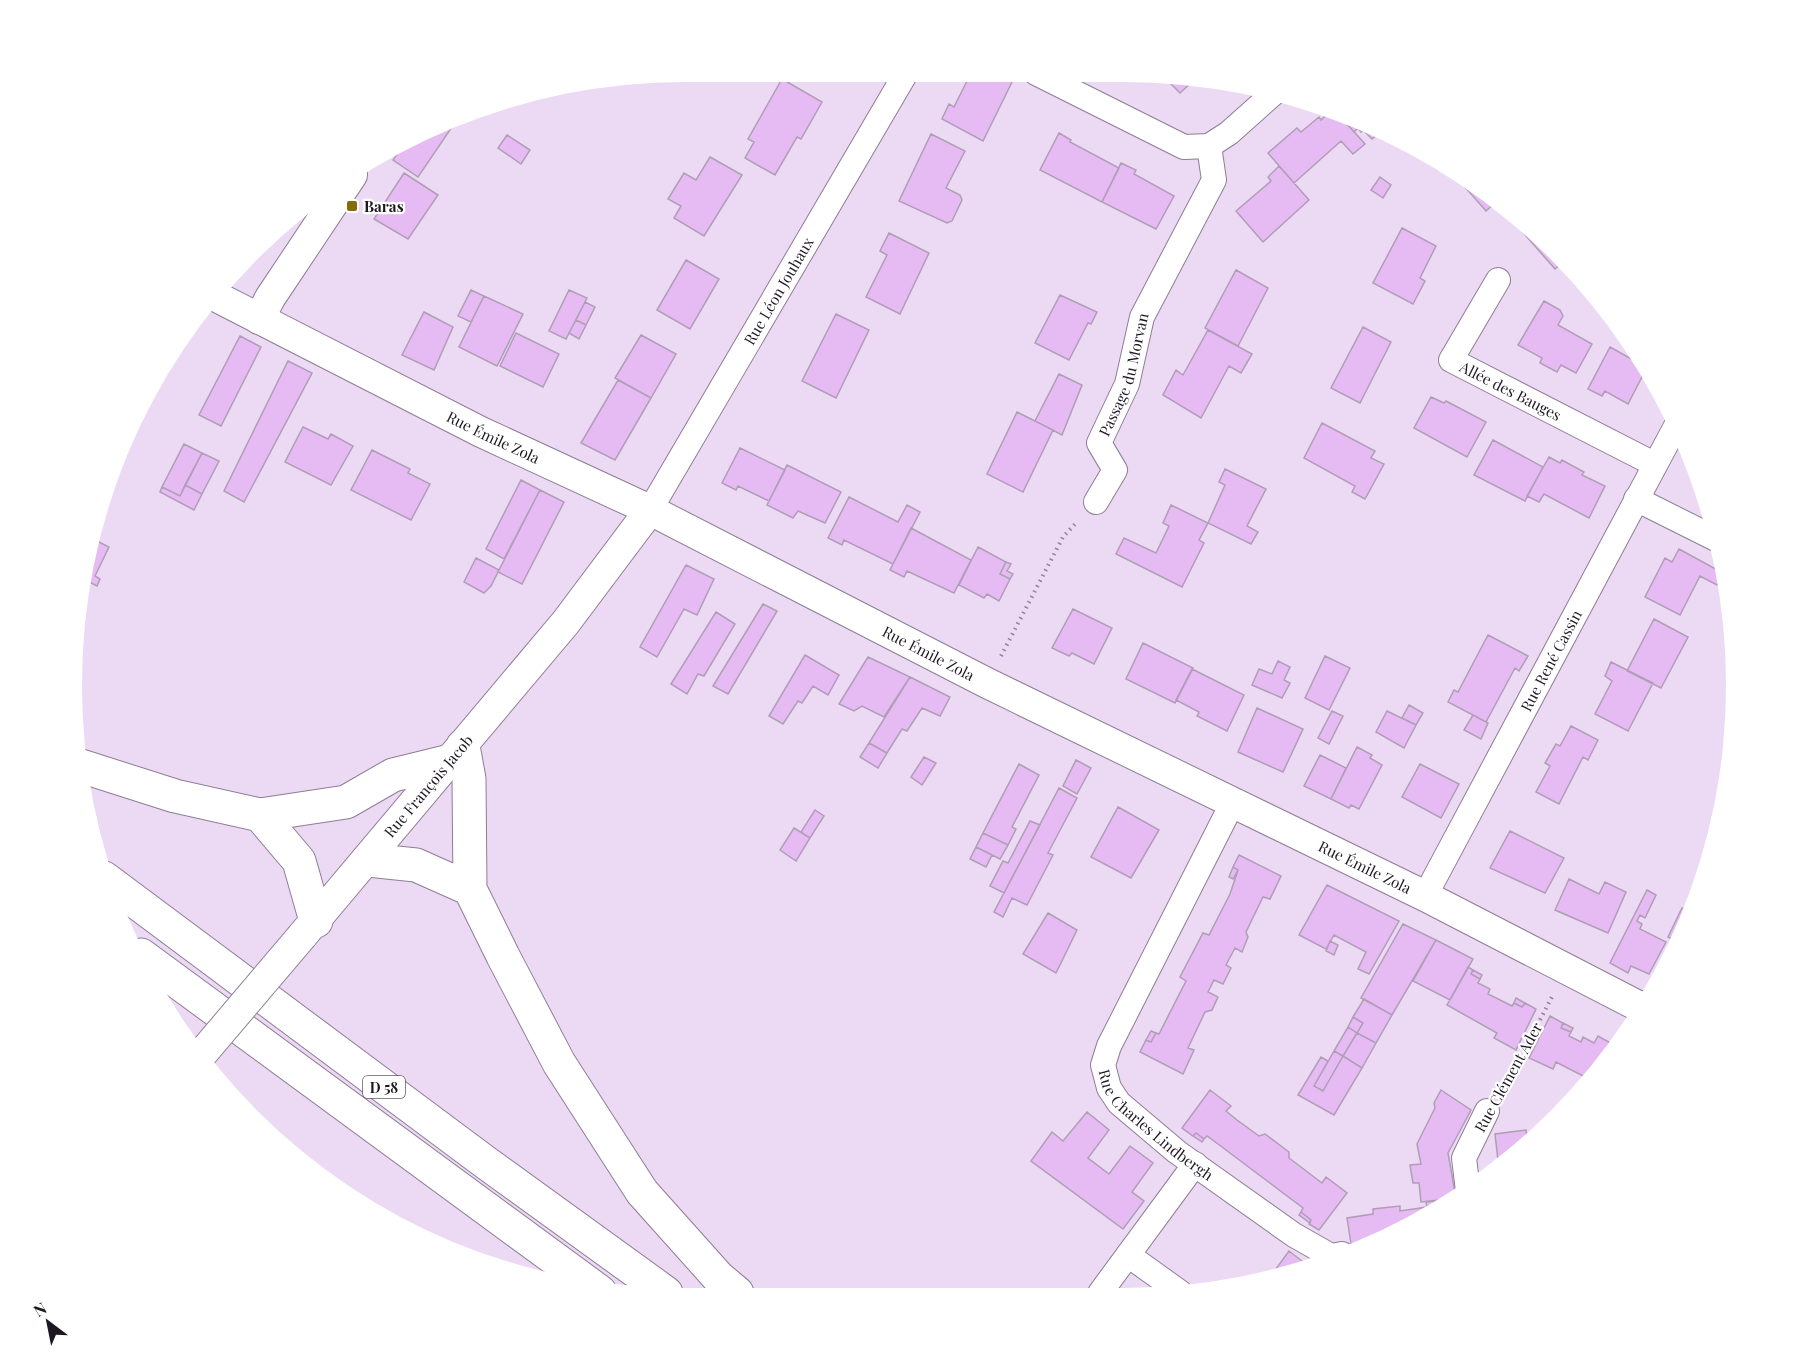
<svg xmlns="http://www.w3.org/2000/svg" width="1808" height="1370" font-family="'Playfair Display',serif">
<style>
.building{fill:#e6bbf4;stroke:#b09db6;stroke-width:1.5}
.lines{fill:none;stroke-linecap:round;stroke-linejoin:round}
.minor-casing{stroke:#8f7d95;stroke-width:26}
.tertiary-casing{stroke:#8f7d95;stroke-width:32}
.trunk-casing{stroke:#8f7d95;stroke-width:35}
.path{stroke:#918396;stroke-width:4;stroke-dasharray:1.5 4.5;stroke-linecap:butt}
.minor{stroke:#fff;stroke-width:24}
.tertiary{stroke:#fff;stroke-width:30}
.trunk{stroke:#fff;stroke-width:33}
.tertiary-bridge-casing{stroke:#8f7d95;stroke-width:32;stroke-linecap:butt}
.tertiary-bridge{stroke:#fff;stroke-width:30}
.poi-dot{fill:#876b08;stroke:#fff;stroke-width:2}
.labels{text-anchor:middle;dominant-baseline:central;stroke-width:4.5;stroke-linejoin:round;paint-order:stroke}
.shield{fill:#fff;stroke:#625d64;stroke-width:1.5}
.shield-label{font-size:14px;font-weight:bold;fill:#1e1721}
.poi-label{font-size:15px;font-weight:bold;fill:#1e1721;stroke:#fff;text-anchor:start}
.street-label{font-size:15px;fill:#1e1721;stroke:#fff}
</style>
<rect width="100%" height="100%" fill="#ecd9f3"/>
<path class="building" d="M971,73H993L1012,82L983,141L942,119L949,104L954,107Z
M1160,73H1163L1195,79L1180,93Z
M782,79L822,102L801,139L797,137L775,175L745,158L754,142L748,139Z
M1330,111L1338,114L1365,144L1353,154L1341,141L1294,183L1268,153L1297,128L1301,132L1319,117L1321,120Z
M1338,114L1382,131L1372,139L1363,130L1361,132L1358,128L1354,132Z
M449,125L452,127L418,177L393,160L404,144Z
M1059,133L1071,140L1070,142L1119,168L1102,202L1040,170Z
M931,134L965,151L946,188L960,195L962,200L952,221L947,223L899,201Z
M507,135L530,150L521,164L498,148Z
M710,157L742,175L704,236L674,218L681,206L668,199L684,173L696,180Z
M1121,163L1136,170L1134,174L1174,196L1156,229L1102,202Z
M1279,166L1309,200L1263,242L1236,211L1271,181L1268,177Z
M1450,170L1496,198L1498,200L1486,211Z
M404,173L438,195L408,239L374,219Z
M1380,177L1391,185L1383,198L1371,190Z
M1510,210L1557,252L1564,261L1555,269L1506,213Z
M1402,228L1436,246L1420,278L1425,281L1413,304L1373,283Z
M889,233L929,253L900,314L866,297L887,255L880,251Z
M686,260L719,279L690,329L657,310Z
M1236,270L1268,288L1238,346L1205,328Z
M471,290L484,296L471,322L458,316Z
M569,290L587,298L566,339L549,331Z
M1060,295L1097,312L1091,324L1088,323L1069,360L1035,343Z
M484,296L523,314L497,366L459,347Z
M1544,301L1560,310L1563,316L1558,325L1592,344L1576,373L1561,365L1557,372L1540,363L1542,358L1518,345Z
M585,302L595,307L586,325L576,320Z
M424,312L453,327L434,370L402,355Z
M836,314L869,330L836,398L802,381Z
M576,320L586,325L579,339L569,333Z
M1363,327L1391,342L1360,403L1331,388Z
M1208,330L1252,354L1241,373L1229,366L1201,418L1163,395L1176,370L1183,375Z
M516,333L559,354L543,387L500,366Z
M641,335L676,354L651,398L615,378Z
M240,336L261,347L221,426L199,415Z
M1610,347L1644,366L1646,369L1628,404L1605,391L1602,396L1588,389Z
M288,361L312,373L244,502L224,491Z
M1059,374L1082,385L1062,435L1035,421Z
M618,380L651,398L615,460L581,443Z
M1431,397L1444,403L1446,401L1486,422L1467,457L1414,428Z
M1017,412L1053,430L1023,492L987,474Z
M1322,423L1375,451L1371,458L1384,464L1365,499L1352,492L1355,486L1304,458Z
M303,427L328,439L331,434L353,446L331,485L285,462Z
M1493,440L1543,467L1525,501L1474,475Z
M184,444L202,453L180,496L162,487Z
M740,448L785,470L769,501L738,486L736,490L722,483Z
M372,450L410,469L408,473L430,484L411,520L351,490Z
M202,453L219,461L202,494L185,485Z
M1549,457L1560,463L1562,460L1584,472L1582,475L1605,486L1589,518L1544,494L1539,502L1527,496Z
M787,465L841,492L825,523L798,511L793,518L767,505Z
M1225,469L1266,489L1247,526L1258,532L1251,544L1208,523L1225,485L1219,482Z
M521,480L540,490L504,559L486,549Z
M185,485L202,494L194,510L160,492L162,487L180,496Z
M540,490L564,502L522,584L498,572Z
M849,497L898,522L907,505L920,512L893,564L844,540L842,545L828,538Z
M1171,505L1208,523L1199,540L1204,543L1182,587L1116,554L1124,538L1156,553L1169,526L1163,523Z
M911,528L971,560L954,593L907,571L904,577L890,570Z
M93,539L109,547L95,576L100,579L97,586L83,579L84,565Z
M978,547L1006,562L1000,574L1010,579L999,601L987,594L984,598L959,585Z
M1679,549L1723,573L1717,585L1700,576L1680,615L1645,597L1665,558L1672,562Z
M476,558L499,570L491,586L484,593L464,582Z
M1006,562L1011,564L1007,571L1013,574L1010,579L1000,574Z
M686,565L714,579L697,615L684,609L657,657L640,647Z
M763,604L777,611L728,694L713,686Z
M1073,609L1112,628L1094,664L1072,653L1069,656L1052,648Z
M716,612L735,624L704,676L698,674L687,694L671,684Z
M1654,619L1688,637L1661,688L1627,671Z
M1488,635L1528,656L1519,671L1515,668L1486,722L1448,702L1454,690L1458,692Z
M1143,643L1193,668L1175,703L1126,679Z
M805,655L839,675L828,695L813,686L802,703L798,701L783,724L769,716Z
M1325,656L1350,668L1329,710L1305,698Z
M868,657L910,677L884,717L862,706L854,711L839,704Z
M1278,661L1290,667L1284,680L1290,683L1282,698L1252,685L1259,669L1272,674Z
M1611,662L1653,683L1628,731L1595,714L1612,681L1605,676Z
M1192,669L1244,695L1227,731L1197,716L1199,712L1176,700Z
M910,677L950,697L940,716L922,708L907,731L902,729L887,753L869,743Z
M1409,705L1423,713L1416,725L1402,718Z
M1257,708L1303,729L1283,772L1238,752Z
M1332,711L1343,716L1329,744L1318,738Z
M1387,711L1416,725L1404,748L1376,732Z
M1473,715L1488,723L1481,739L1464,730Z
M1571,726L1598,740L1588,760L1583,757L1559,804L1536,792L1550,766L1545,763L1556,744L1560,746Z
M869,743L887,753L878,768L860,757Z
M1357,747L1372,755L1370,758L1382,765L1359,809L1351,805L1349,808L1331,799Z
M1320,755L1346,768L1331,799L1304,786Z
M924,757L936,763L922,785L911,777Z
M1076,760L1091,768L1077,794L1063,786Z
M1019,764L1039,775L1012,827L1016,829L1008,845L983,833Z
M1420,764L1459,784L1441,818L1402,797Z
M1059,788L1077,798L1048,853L1053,855L1027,905L1012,898L1003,917L994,912Z
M1118,807L1159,830L1131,878L1091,857Z
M815,810L824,816L810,838L801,832Z
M1030,821L1040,825L1004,893L990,886L1003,861L1008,863Z
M794,828L810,838L796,861L780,850Z
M1510,831L1564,858L1545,893L1490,868Z
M983,833L1008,845L1000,859L976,847Z
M976,847L992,855L986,867L970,859Z
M1239,855L1281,876L1270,899L1263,897L1246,932L1248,937L1242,952L1235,948L1226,965L1231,968L1223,984L1214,980L1208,992L1218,997L1212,1010L1205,1012L1188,1048L1194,1050L1183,1074L1140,1052L1146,1040L1151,1042L1156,1033L1159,1034L1186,981L1180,977L1203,933L1209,935L1230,894L1238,870L1233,867Z
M1233,867L1238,870L1233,879L1229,877Z
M1569,879L1599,894L1605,882L1626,892L1608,933L1555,910Z
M1327,885L1399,921L1369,974L1358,969L1366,952L1334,935L1326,949L1299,935Z
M1647,890L1656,895L1645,918L1640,915L1637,921L1642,924L1640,929L1666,942L1649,974L1631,966L1628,973L1610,963Z
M1682,908L1691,913L1677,942L1668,937Z
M1048,913L1077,930L1056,973L1023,954Z
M1403,924L1436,940L1392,1015L1361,998Z
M1436,940L1473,959L1450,1000L1413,981Z
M1330,941L1338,945L1334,955L1326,951Z
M1468,967L1473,970L1471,974L1480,979L1478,983L1490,989L1488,994L1512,1006L1514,1003L1522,1007L1525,1003L1536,1009L1516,1050L1494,1038L1497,1033L1447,1005Z
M1473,970L1482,975L1480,979L1471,974Z
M1516,998L1525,1003L1522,1007L1514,1003Z
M1364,999L1392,1015L1376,1043L1357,1033L1363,1023L1353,1017Z
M1550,1016L1563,1023L1561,1028L1571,1032L1569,1036L1581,1042L1583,1037L1594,1043L1598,1036L1616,1046L1589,1079L1556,1062L1553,1069L1529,1058Z
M1353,1017L1363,1023L1357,1033L1348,1027Z
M1563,1023L1573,1028L1571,1032L1561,1028Z
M1348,1027L1357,1033L1343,1056L1334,1051Z
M1151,1031L1156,1033L1151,1042L1146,1040Z
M1357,1033L1376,1043L1362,1068L1343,1056Z
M1334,1051L1343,1056L1323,1091L1314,1086Z
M1343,1056L1362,1068L1334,1115L1298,1095L1321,1057L1328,1061L1314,1086L1323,1091Z
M1210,1090L1231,1106L1226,1111L1237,1120L1259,1136L1265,1134L1289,1152V1158L1322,1183L1326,1177L1347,1193L1319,1230L1309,1224L1311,1220L1301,1212L1303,1208L1218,1144L1207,1136L1204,1139L1196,1133L1193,1136L1182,1128Z
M1441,1090L1471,1110L1448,1153L1456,1198L1421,1202L1419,1183H1413L1410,1165L1421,1164L1417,1144L1435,1108L1434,1103Z
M1087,1112L1109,1130L1088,1158L1109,1174L1130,1146L1153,1163L1132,1192L1144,1201L1123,1229L1031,1161L1052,1132L1063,1141Z
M1526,1130L1527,1142L1493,1171L1492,1163L1498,1161L1495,1134Z
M1196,1133L1204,1139L1202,1142L1193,1136Z
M1454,1199L1368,1242L1351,1244L1347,1218L1373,1214V1209L1400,1206V1211L1427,1207L1426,1202Z
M1301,1212L1311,1220L1310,1223L1299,1215Z
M1289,1251L1311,1268L1270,1277Z"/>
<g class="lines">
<defs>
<g id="minor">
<path d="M1036,73L1184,147L1209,146L1229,133L1275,92"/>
<path id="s1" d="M1498,280L1451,360L1654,464"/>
<path d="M1636,499L1716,539"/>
<path id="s2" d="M1096,502L1115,470L1099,443L1127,384L1142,317L1214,180L1209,146"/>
<path id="s3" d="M650,510L906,73"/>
<path id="s4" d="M1233,802L1109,1046L1103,1065L1109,1088L1119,1103L1177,1152L1294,1235L1331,1256L1342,1254"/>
<path id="s5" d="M1425,896L1676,426"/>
<path d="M1468,1191L1464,1158L1487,1111"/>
<path d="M1128,1255L1181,1293"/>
<path d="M1100,1293L1195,1164"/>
</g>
<g id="tertiary">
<path id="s6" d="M215,296L481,432L650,510L987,683L1425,896L1642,1008"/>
<path d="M259,319L270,298L352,175"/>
<path id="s7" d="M302,936L566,622L650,510"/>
</g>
<path id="trunk" d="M463,746L469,779L470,889L503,956L559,1063L642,1192L718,1277L737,1293
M81,766L175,796L260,815L346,802L393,775L450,761
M260,815L299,861L316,921
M368,860L416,865L470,889
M104,878L485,1162L666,1293
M141,955L600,1292"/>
</defs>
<use href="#minor" class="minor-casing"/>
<use href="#tertiary" class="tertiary-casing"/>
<use href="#trunk" class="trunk-casing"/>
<path class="path" d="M1001,656L1063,537L1077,522
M1504,1089L1553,995"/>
<use href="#minor" class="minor"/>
<use href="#tertiary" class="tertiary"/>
<use href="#trunk" class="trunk"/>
<defs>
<path id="tertiary-bridge" d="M201,1055L302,936"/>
</defs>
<use href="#tertiary-bridge" class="tertiary-bridge-casing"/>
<use href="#tertiary-bridge" class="tertiary-bridge"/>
</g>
<rect class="poi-dot" x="346" y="200" width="12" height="12" rx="3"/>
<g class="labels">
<rect class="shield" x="363" y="1076" width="42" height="22" rx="4.5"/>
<g class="shield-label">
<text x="384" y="1087">D 58</text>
</g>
<g class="poi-label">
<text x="364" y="206">Baras</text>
</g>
<g class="street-label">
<text stroke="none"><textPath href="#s3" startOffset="254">Rue Léon Jouhaux</textPath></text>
<text stroke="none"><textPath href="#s2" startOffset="142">Passage du Morvan</textPath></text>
<text stroke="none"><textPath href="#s1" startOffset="160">Allée des Bauges</textPath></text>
<text stroke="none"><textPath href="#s6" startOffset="312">Rue Émile Zola</textPath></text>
<text stroke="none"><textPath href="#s6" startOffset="798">Rue Émile Zola</textPath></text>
<text stroke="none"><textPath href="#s5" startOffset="267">Rue René Cassin</textPath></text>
<text stroke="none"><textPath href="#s7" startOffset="196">Rue François Jacob</textPath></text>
<text stroke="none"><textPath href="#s6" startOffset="1284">Rue Émile Zola</textPath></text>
<text transform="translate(1508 1077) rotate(-61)">Rue Clément Ader</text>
<text stroke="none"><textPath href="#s4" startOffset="376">Rue Charles Lindbergh</textPath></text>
</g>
</g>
<path d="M0 0H1808V1370H0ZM684 82H1124A602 602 0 0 1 1726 684V686A602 602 0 0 1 1124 1288H684A602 602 0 0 1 82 686V684A602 602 0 0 1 684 82Z" fill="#fff" fill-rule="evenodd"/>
<g transform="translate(48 1322) rotate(328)" stroke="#ffffff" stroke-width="4.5" paint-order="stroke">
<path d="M0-4.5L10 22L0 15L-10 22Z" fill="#1e1721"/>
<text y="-9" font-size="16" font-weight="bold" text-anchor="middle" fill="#1e1721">N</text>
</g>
</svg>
